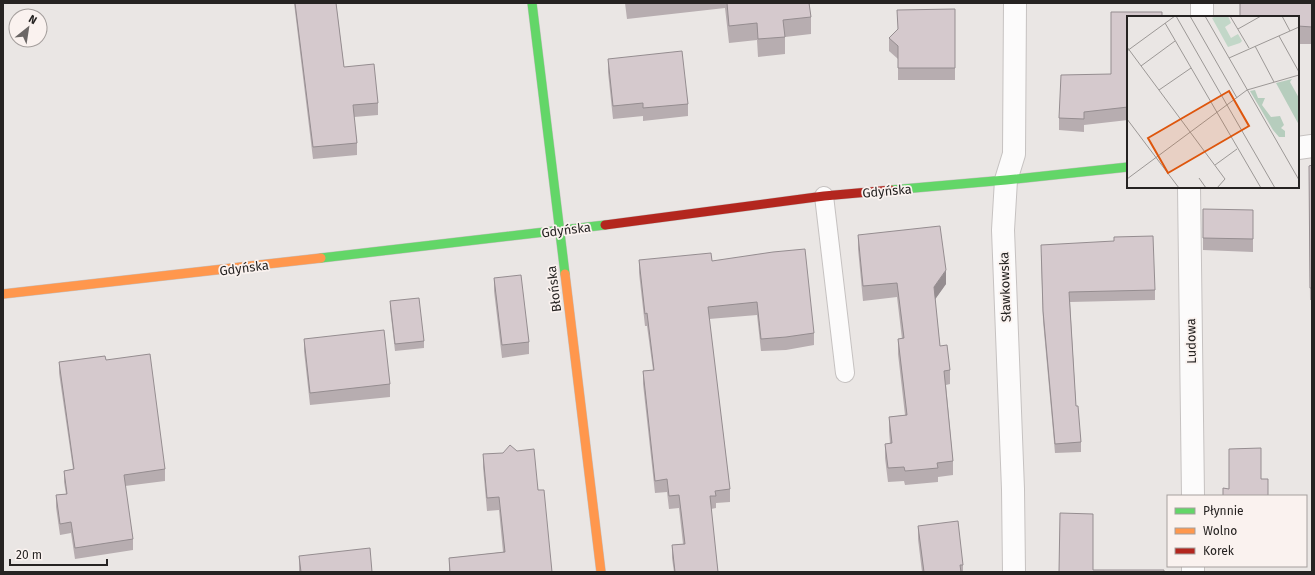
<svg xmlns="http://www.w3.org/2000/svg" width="1315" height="575" font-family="'Fira Sans',sans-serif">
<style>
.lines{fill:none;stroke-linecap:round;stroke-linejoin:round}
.lane-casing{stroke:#c6c2c1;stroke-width:20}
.street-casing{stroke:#c6c2c1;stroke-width:24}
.fast-casing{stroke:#c6c2c1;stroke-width:10}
.slow-casing{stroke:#c6c2c1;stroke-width:10}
.jam-casing{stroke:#c6c2c1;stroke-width:10}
.lane{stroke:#fcfbfb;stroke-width:18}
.street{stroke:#fcfbfb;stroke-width:22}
.fast{stroke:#63d668;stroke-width:9}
.slow{stroke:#ff974d;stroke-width:9}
.jam{stroke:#b3261e;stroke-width:9}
.wall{fill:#b7adb0}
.shaded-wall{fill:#958d90}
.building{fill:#d5c9cd;stroke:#958d90}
.labels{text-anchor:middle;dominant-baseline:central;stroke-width:3.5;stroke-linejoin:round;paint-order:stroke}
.street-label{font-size:13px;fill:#262322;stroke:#faf2ef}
.inset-road{fill:none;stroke:#9c9896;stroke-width:1}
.view{fill:#de560d;fill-opacity:0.15;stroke:#de560d;stroke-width:2}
.inset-edge{fill:none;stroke:#262322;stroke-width:2}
</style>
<rect width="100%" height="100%" fill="#eae6e4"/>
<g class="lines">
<defs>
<path id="lane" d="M824,196L845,373"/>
<path id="street" d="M1202,3V17
M1298,148L1312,146
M1189,187L1193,496
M1193,566V572
M1014,572L1013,489L1003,230L1006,180L1014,154L1015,3"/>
<path id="fast" d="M532,3L565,274
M891,190L1006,180L1128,167
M321,258L605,225"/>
<path id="slow" d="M565,274L601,572
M3,294L321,258"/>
<path id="jam" d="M605,225L824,196L891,190"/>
</defs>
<use href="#lane" class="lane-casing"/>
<use href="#street" class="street-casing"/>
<use href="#fast" class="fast-casing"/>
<use href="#slow" class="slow-casing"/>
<use href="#jam" class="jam-casing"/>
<use href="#lane" class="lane"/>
<use href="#street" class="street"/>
<use href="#fast" class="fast"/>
<use href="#slow" class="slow"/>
<use href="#jam" class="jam"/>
</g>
<path class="wall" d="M294,3H336L344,67L378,103V115L354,117L357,143V155L313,159Z
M625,3H809L811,17V34L785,37V54L758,57L757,40L729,43L725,8L627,19Z
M1312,3V44H1298V17Z
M955,9V80H898V59L889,51V38Z
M1128,17V120L1084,125V132L1059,130V118L1111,74Z
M608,59L688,104V116L643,121V116L613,119L608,72Z
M1312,165V300H1310L1309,166Z
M1203,209L1253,223V252L1203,250Z
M858,235L946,284L935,299L940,346L950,370V384L946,385L953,461V475L938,477V482L905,485L904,481L888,482L885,458V444L890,443L889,431V417L905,415L898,354V339H902L897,297L863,301L858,249Z
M1041,255L1155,290V300L1070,302L1076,406L1081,442V452L1055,453L1043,321Z
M639,260L712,261L814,333V345L786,350L761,351L757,315L709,319L730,489V502L716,503V508L711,509L718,572H674L672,558V545L683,544L679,508L669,509L667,492L655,493L643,384V371L653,370L647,326H645L639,273Z
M494,278L529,342V354L502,358L494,291Z
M390,301L424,341V348L395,351L390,308Z
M304,339L390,384V397L310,405L304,351Z
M106,360L165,469V481L125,486L133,539V550L75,559L71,533L60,535L56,507V495L66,494L64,482V471L73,469L59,373V362Z
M483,454L538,490L552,572H449V558L503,552L499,510L487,511L483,467Z
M918,526L963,565V572H922L918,539Z
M299,556L372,572H299Z"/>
<path class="shaded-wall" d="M946,270V284L934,301V287Z"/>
<path class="building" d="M295,3H336L344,67L374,64L378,103L353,105L357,143L313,147Z
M727,3H809L811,17L783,20L785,37L758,39L757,23L729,26Z
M1240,3H1312V27L1298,26V17H1240Z
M955,9V68H898V46L889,38L898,29L897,10Z
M1111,12H1162V17H1128V107L1084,112V119L1059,118L1061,75L1111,74Z
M682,51L688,104L643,108V103L613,106L608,59Z
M1312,165V288H1310L1309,166Z
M1203,209L1253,210V239L1203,238Z
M940,226L946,270L934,287L940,346L947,345L950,370L944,371L953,461L937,463L938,468L905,471L904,467L888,468L885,444L892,443L889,417L907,415L898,339L904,338L897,283L863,286L858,235Z
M1153,236L1155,290L1069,292L1076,406H1078L1081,442L1055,444L1043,311L1041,245L1114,241V237Z
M805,249L814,333L786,337L761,339L757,302L708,307L730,489L715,491L716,496H710L718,572H675L672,545L685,544L679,495L669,496L667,479L655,481L643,371L654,370L647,313L645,314L639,260L711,253L712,261L773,252Z
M521,275L529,342L502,345L494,278Z
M419,298L424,341L395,344L390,301Z
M384,330L390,384L310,393L304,339Z
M150,354L165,469L124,475L133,539L75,548L71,522L60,524L56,495L67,494L64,471L74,469L59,362L105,356L106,360Z
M510,445L517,451L534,449L538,490H544L552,572H450L449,558L505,552L499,497L487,498L483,454L503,453Z
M1261,448V479H1268V496H1223V488L1229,489V449Z
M1060,513L1093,514V570H1164V572H1059Z
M958,521L963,565H960L961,572H924L918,526Z
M370,548L372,572H301L299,556Z"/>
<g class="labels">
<g class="street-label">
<text transform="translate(887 191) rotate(-5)">Gdyńska</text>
<text transform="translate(566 230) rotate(-7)">Gdyńska</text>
<text transform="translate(244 268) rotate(-7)">Gdyńska</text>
<text transform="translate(1005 287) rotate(-92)">Sławkowska</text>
<text transform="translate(554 289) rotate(-97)">Błońska</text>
<text transform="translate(1191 341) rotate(-91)">Ludowa</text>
</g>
</g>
<g transform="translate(1127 16)">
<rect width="172" height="172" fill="#eae6e4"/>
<path d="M89,0H101L104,7L98,11L104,22L111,18L115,25L113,27L101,31L85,2Z" fill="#c2d7c8"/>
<path d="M165,63L163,66L172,82V109L149,67ZM128,74L131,82H138L135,89L144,101L153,100L157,109L154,112L158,115V121H152L146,114L123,75Z" fill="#b6cdbd"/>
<path class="inset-road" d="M49,0L100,89M63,0L110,82M78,0L172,164M103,0L122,32M155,0L163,15M38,7L134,172M111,13L134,0M152,20L172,56M128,30L147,66M0,31L98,163L90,172M0,35L48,0M102,42L172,11M14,50L48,25M32,74L64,52M100,89L148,172M0,103L52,172M88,149L110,133M72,162L79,172M0,163L120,74L172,59"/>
<path class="view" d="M102,75L122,110L41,157L21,122Z"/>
<rect width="172" height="172" class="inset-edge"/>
</g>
<rect width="1315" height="575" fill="none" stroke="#262322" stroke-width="8"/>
<rect x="1167" y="495" width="140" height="72" fill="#faf2ef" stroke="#a59f9d"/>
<rect x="1175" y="508" width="20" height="6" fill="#63d668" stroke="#a59f9d"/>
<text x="1203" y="515" font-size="12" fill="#262322">Płynnie</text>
<rect x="1175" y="528" width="20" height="6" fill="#ff974d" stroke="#a59f9d"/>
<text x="1203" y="535" font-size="12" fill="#262322">Wolno</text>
<rect x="1175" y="548" width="20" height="6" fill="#b3261e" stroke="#a59f9d"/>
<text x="1203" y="555" font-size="12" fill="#262322">Korek</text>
<g transform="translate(28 28) rotate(30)"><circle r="19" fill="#faf2ef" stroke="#a59f9d"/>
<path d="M0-3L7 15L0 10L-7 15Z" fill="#6b6766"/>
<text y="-6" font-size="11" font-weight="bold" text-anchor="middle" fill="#262322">N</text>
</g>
<path d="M10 559v6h97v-6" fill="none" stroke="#262322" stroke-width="2"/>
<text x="16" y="559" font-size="12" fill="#262322" stroke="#faf2ef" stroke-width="3" paint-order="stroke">20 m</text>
</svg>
